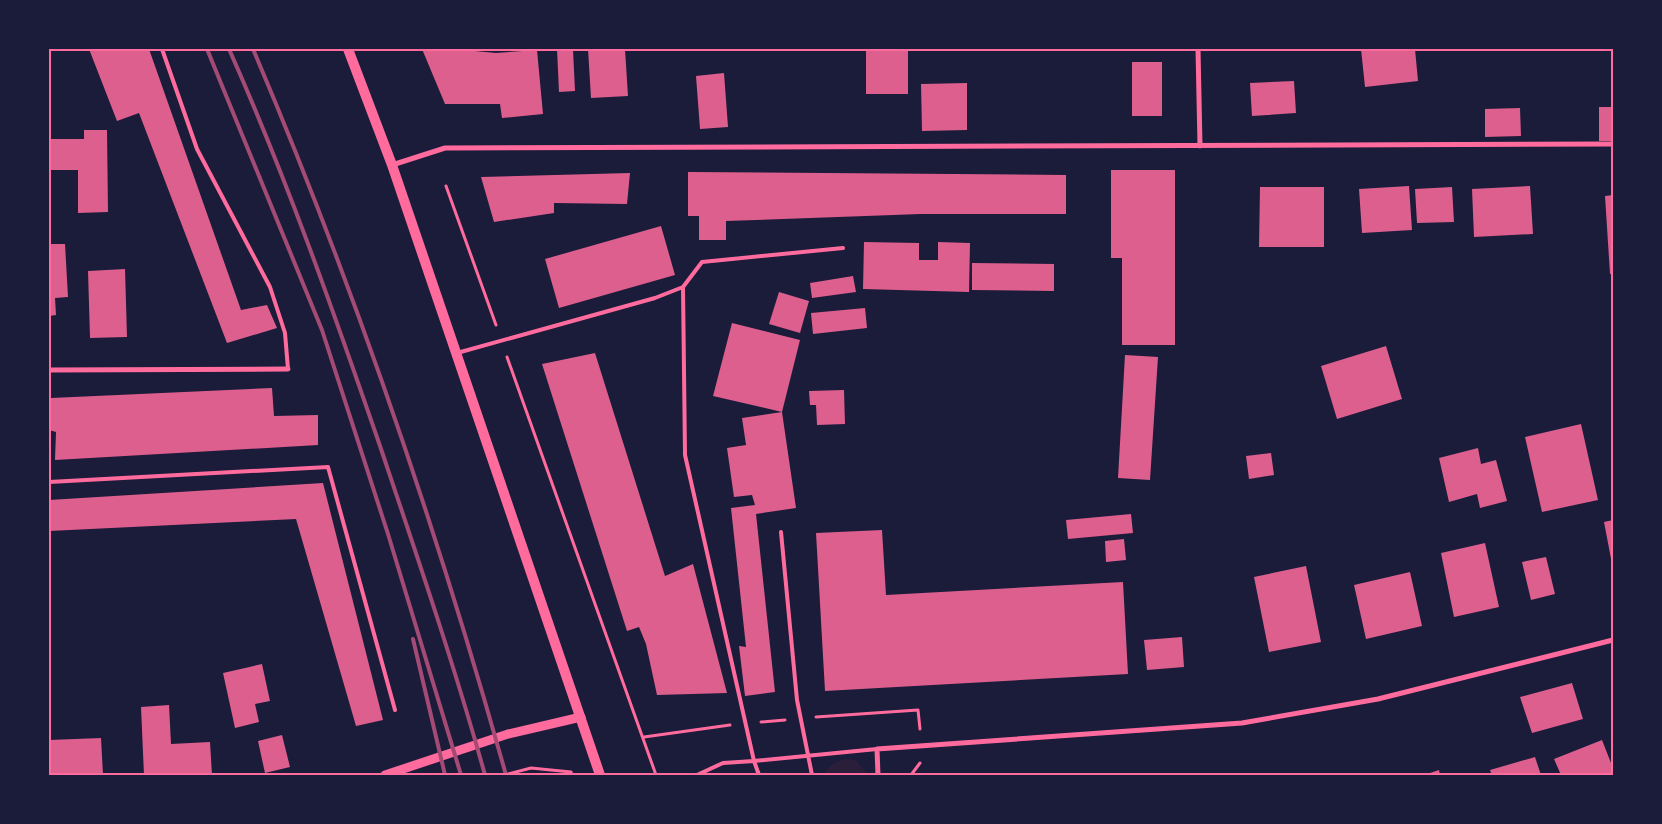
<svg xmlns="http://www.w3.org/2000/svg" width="1662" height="824" font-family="'Fira Sans Condensed',sans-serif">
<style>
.green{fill:#2a1e3b}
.building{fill:#dd5f8e}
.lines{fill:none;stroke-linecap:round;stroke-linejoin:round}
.path{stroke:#ff6b9d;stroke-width:3}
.service{stroke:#ff6b9d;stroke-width:4}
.minor{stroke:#ff6b9d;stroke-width:5}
.tertiary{stroke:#ff6b9d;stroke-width:9}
.secondary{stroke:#ff6b9d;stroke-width:10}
.rail{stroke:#a44b75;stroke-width:4}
.neatline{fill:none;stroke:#ff6b9d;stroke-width:2}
</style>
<rect width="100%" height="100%" fill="#1b1b3a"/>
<path class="green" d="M845,759L856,760L868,775H825C828,764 835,762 845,759Z"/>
<path class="building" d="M89,49H149L241,310L267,305L277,328L227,343L139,113L117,121Z
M422,49H474L475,51L496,53L537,50L543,114L502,118L500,104H445Z
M557,49H573L575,91L559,92Z
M588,49H625L628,96L591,98Z
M866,49H908V94H866Z
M1361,49H1415L1418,81L1365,87Z
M1132,62H1162V116H1132Z
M724,73L728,127L700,129L696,76Z
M1294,81L1296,113L1252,116L1250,83Z
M967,83V130L922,131L921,84Z
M1599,107H1613V141H1599Z
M1520,108L1521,136L1485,137V109Z
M84,130H107L108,212L78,213V170H49V139H84Z
M1111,170H1175V345H1122V258H1111Z
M688,172L1066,175V214H921L726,221V240H699V216H688Z
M630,173L627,204L554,203V213L494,222L481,177Z
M1409,186L1412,230L1362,233L1359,189Z
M1530,186L1533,234L1474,237L1472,189Z
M1260,187H1324V247H1259Z
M1452,187L1454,222L1417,223L1415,189Z
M1613,195V274H1610L1605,196Z
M661,226L675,275L559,308L545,259Z
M864,242L919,243V260H938V242L970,243L969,292L863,289Z
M49,244H65L68,297L55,298L56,315L49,316Z
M972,263L1054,264V291L972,290Z
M125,269L127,337L90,338L88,271Z
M853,276L856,292L812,298L810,283Z
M779,292L809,301L800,333L769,324Z
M865,308L867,328L813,334L811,313Z
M732,323L800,340L782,412L713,396Z
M1386,346L1402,399L1337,419L1321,366Z
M595,353L665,576L693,564L727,693L657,695L646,644L639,627L627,631L542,364Z
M1125,355L1158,357L1150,480L1118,478Z
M272,388L274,416L318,415V445L55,460L56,432L49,430L51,398Z
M844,390L845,424L817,425L816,405H810L809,391Z
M782,412L796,508L756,514L775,692L745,696L739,646L746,647L731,508L755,505L752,495L734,497L727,448L746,445L742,418Z
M1581,424L1598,500L1542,512L1525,437Z
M1478,448L1481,464L1496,460L1507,501L1480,508L1477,494L1449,502L1439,458Z
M1271,453L1274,475L1249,479L1246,456Z
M323,483L383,720L356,726L296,519L49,531V500Z
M1131,514L1133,533L1068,539L1066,520Z
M1613,520V564H1612L1604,522Z
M882,530L886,595L1123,582L1128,674L825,691L816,533Z
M1124,539L1126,560L1106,562L1105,541Z
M1485,543L1499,607L1454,617L1441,553Z
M1546,557L1555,594L1531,600L1522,562Z
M1306,566L1321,642L1269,652L1254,577Z
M1410,572L1422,626L1366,639L1354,585Z
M1182,637L1184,667L1147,670L1144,640Z
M262,664L270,701L255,704L259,722L235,728L223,673Z
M1572,683L1583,719L1532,733L1520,697Z
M169,705L171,744L210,742L212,775H144L141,707Z
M282,735L290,767L265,773L258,741Z
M101,738L103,775H49V740Z
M1602,740L1613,768V775H1561L1554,759Z
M1535,757L1541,775H1492L1490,770Z
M1439,770L1440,775H1424Z"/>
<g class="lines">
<path class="path" d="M446,186L496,325
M507,357L656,775
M816,717L918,710L920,729
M761,722L785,720
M644,737L730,725
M504,775L531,768L571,772L572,775
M911,775L920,763"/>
<path class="service" d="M162,49L197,149L270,287L285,333L288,369
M683,287L685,455L754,761L877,749
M457,353L655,298L683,287L702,262L843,248
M49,482L328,467L395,710
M781,532L797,700L812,775
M697,775L723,763L754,761L759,775"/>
<path class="minor" d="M1198,49L1200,146
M392,165L445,148L1613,144
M49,370L288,369
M878,775L877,749L1242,723L1378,699L1613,640"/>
<path class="tertiary" d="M385,775L508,734L581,717"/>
<path class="secondary" d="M348,49L392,165L600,775"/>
<path class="rail" d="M207,49L322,330L388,534L461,775
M229,49C286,177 333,310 379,443C416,553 454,664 485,775
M253,49C353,284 437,529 506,775
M413,639L445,775"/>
</g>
<rect width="1662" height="824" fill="none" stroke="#1b1b3a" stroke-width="100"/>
<rect x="50" y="50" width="1562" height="724" class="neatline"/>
</svg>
